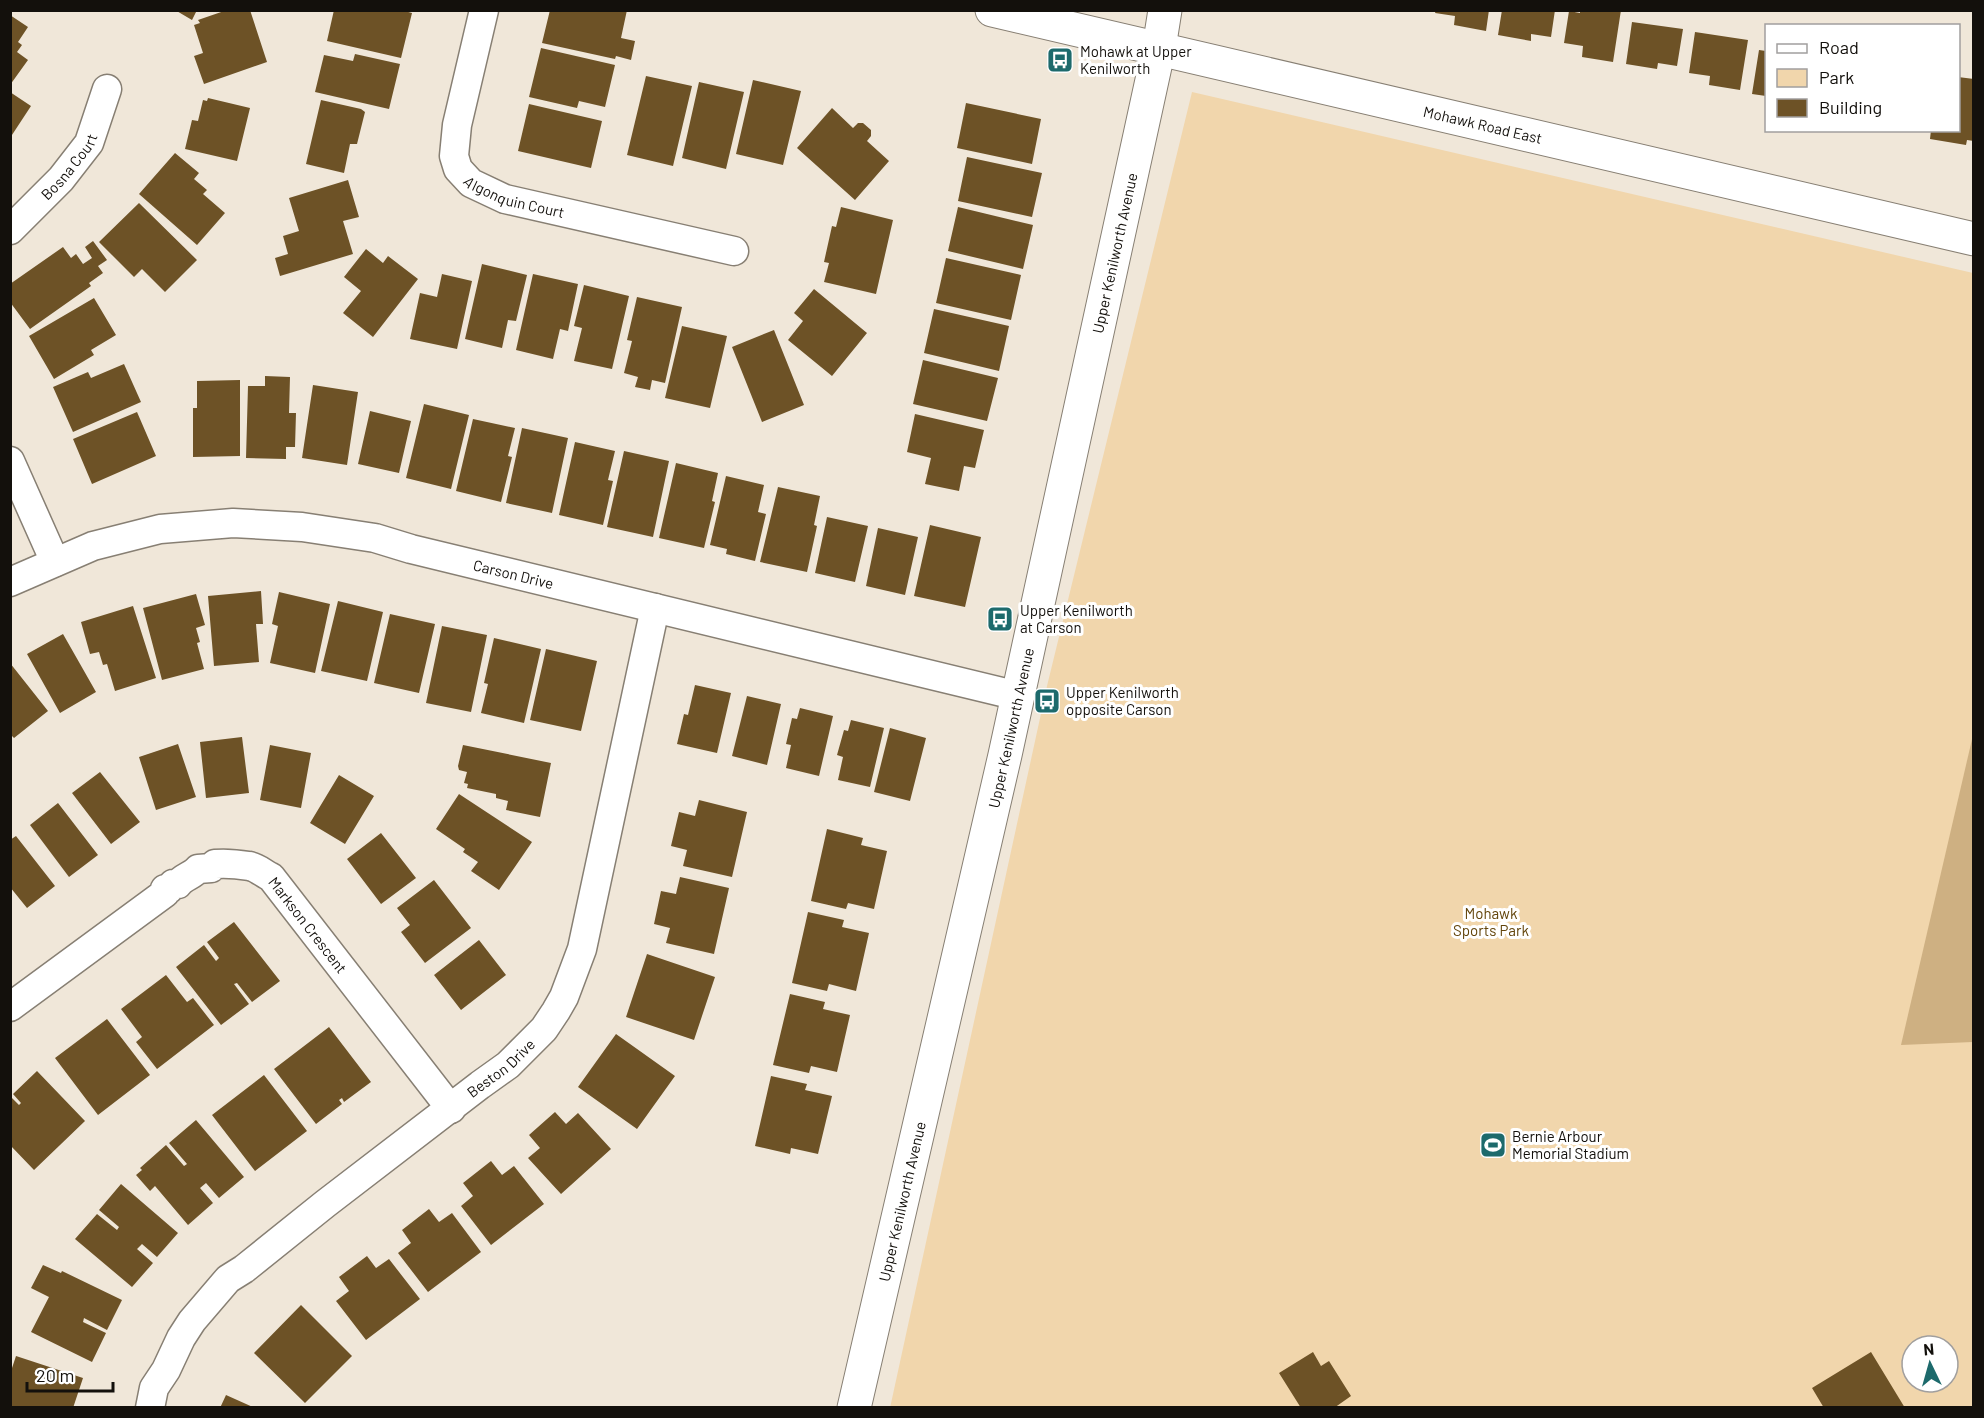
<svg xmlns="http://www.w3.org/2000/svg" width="1984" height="1418" font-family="Barlow,sans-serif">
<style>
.green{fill:#f1d6ac;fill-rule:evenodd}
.forest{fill:#ceb082}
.building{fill:#6d5226}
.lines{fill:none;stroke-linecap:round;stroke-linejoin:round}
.minor-casing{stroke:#877f73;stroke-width:31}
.tertiary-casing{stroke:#877f73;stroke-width:35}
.secondary-casing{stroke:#877f73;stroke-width:35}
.minor{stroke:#fff;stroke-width:28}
.tertiary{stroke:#fff;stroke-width:33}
.secondary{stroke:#fff;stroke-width:33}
.labels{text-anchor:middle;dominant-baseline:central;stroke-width:6;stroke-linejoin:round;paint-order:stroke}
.poi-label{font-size:15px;fill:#13100c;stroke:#fff;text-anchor:start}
.street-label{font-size:15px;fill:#13100c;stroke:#fff}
.park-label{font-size:15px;fill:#62440a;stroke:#fff}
</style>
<rect width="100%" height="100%" fill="#f0e7d9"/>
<path class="green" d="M1192,92L1973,273V1407L890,1408L1047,686ZM1912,1346H1948V1382H1912Z"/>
<path class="forest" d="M1973,735V1042L1901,1045Z"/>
<path class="building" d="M175,10H197L192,20Z
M227,10H250L267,62L204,84L194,56L203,53L194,25L200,23L198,20Z
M334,10H401L412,13L401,58L327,41Z
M550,10H627L621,38L635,41L631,60L616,56L615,59L542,43Z
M1436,10H1489L1486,31L1454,25L1455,16L1435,13Z
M1502,10H1555L1551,37L1531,34V41L1498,35Z
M1580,10H1621L1613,62L1582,57L1583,46L1564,43L1569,11L1580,13Z
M10,15L28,27L18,42L22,45L17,52L28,60L10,85Z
M1632,22L1683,29L1677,66L1658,63L1657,69L1626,64Z
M1695,32L1748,40L1740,90L1709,85L1710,76L1689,73Z
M541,48L615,65L605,107L579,101L577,108L529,97Z
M1759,50L1766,51V96L1752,94Z
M355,54L400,64L389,109L315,92L324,55L353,61Z
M646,76L692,86L673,166L627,155Z
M1958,77L1974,79V141L1967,140L1966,145L1930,139L1931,130H1958Z
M753,80L801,91L783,165L736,154Z
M699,82L744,92L726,169L682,158Z
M10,92L31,106L10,138Z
M208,98L250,108L237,161L185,149L192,120L198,121L203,100L207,101Z
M321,100L361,109L365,112L357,144H350L344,173L306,164Z
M966,103L1041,119L1032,164L957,148Z
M529,104L602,121L591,168L518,151Z
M832,108L853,128L858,123H863L871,130V136L867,141L889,161L855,200L797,148Z
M175,153L199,173L194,179L207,190L203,194L225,213L197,245L139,194Z
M967,157L1042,173L1032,217L958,201Z
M348,180L359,217L343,221L353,254L280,276L275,258L288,254L283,236L299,231L289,198Z
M139,203L197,260L165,292L142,269L134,277L99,242Z
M841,207L893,220L876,294L824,282L829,263L824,262L832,226L836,227Z
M958,207L1033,225L1023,269L948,251Z
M93,241L107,260L98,266L103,273L89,283L91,286L30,329L10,302V284L63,247L71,258L76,254L83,264L92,258L85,247Z
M366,249L383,263L388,256L418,279L373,337L343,313L361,291L344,277Z
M946,258L1021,275L1011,320L936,303Z
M482,264L527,275L516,321L508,320L502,348L465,339Z
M442,274L472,281L457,349L410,339L420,293L437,297Z
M533,274L578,284L568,331L560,329L553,359L516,350Z
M584,285L629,296L612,369L574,361L582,328L574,326Z
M814,289L867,333L832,376L788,340L803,321L794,313Z
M637,297L682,307L665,383L652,380L650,390L635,387L638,377L624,373L632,341L627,340Z
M94,298L116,335L91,350L94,355L54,379L29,336Z
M934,309L1009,326L999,371L924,353Z
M682,326L727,336L710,408L665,398Z
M774,330L804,405L762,422L732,347Z
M923,360L998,378L987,421L913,404Z
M124,364L141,402L73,432L53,387L88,372L91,378Z
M265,376L290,377L289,413H296L295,447H286V459L246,458L248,386H265Z
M240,380V456L193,457V408H197V381Z
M313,385L358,392L347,465L302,458Z
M424,404L469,415L451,489L406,478Z
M370,411L411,421L399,473L358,464Z
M137,412L156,456L92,484L73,439Z
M915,414L984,430L975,468L964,466L959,491L925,484L931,458L907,452Z
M473,419L515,428L508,456L512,457L501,502L456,491Z
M522,428L568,438L552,513L506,503Z
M575,442L615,451L608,480L613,481L603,525L559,515Z
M624,451L669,461L653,537L607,527Z
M676,463L718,473L712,501L715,502L704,548L659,538Z
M726,476L764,485L758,512L766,514L755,561L726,554L727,549L710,545Z
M778,487L820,496L814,525L817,526L807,572L760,562Z
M827,517L868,526L855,582L815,573Z
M930,525L981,537L965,607L914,596Z
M878,528L918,537L905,595L866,586Z
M261,591L263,624H256L259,662L214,666L208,596Z
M279,592L330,604L315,673L270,663L278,626L272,624Z
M196,594L205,625L196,628L200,642L197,643L204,669L162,680L143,608Z
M338,601L383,612L367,681L321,671Z
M133,606L156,678L115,691L107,664L103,665L99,652L90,654L81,622Z
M390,614L435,624L419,693L374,683Z
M442,626L487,635L471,712L426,703Z
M63,634L96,692L60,713L27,654Z
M494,638L541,649L524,723L481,713L488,684L484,683Z
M546,649L597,661L581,731L530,720Z
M10,663L48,711L14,738L10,734Z
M695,685L731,693L717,753L677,744L684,714L688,715Z
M747,696L781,704L767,765L732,756Z
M800,708L833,716L819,776L786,768L791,745L786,744L792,718L797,719Z
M851,720L884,728L870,787L838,780L843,757L837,755L844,730L848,731Z
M890,728L926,738L910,801L874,792Z
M242,737L249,793L206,798L200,742Z
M178,744L196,797L156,810L139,757Z
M270,745L311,753L301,808L260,800Z
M463,745L551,763L540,817L506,810L508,801L496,798V794L467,788L468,784L464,783L467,772L459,770L458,766Z
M100,772L140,822L111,844L72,793Z
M339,775L374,796L345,844L310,823Z
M459,794L532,842L499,890L471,871L478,862L463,852L465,849L436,829Z
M699,800L747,812L732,877L683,866L687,850L671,846L679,812L695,816Z
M58,803L98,855L69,877L30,825Z
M827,829L863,838L861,845L887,851L874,909L848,903L846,909L811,901Z
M381,833L416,878L381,904L347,859Z
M16,836L55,886L27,908L10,887V840Z
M680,877L729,888L714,954L666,943L670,928L654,924L661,891L676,894Z
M434,880L471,928L425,963L401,932L410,925L397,908Z
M808,912L844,920L842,927L869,933L856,991L829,984L827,991L792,983Z
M234,922L280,981L252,1002L237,983L234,984L249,1004L221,1025L176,967L204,945L216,961L219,958L207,942Z
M479,940L506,975L461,1010L434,975Z
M647,954L715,977L694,1040L626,1017Z
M166,975L187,1002L193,998L214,1025L157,1069L136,1042L142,1037L121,1009Z
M790,994L825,1002L823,1009L850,1015L837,1072L811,1066L809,1073L773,1065Z
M107,1019L150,1075L98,1115L55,1058Z
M329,1027L371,1082L344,1102L342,1098L339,1100L342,1104L316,1124L274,1069Z
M616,1034L675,1076L637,1129L578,1087Z
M37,1071L85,1121L34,1170L10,1145V1096L19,1105L21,1103L13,1094Z
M264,1075L307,1131L255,1171L212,1115Z
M771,1076L807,1084L805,1090L832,1096L818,1154L791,1148L790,1154L755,1146Z
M555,1112L566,1124L578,1113L611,1149L561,1194L528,1158L540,1148L529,1135Z
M196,1120L244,1177L219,1198L206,1183L200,1188L213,1203L188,1225L155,1186L150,1191L136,1175L142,1170L140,1168L166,1145L184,1166L187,1164L169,1143Z
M491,1161L502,1175L514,1166L544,1204L491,1245L461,1206L473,1196L463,1183Z
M121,1184L178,1233L157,1257L142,1244L137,1249L153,1263L132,1287L75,1239L97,1214L117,1230L119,1227L99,1210Z
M429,1209L439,1222L452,1213L481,1252L428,1292L398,1253L411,1243L402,1230Z
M367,1256L376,1268L389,1259L420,1299L366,1340L336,1301L349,1291L339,1277Z
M43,1265L61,1273L62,1271L122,1300L107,1330L84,1318L83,1322L106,1333L92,1362L31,1332L49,1297L31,1288Z
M301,1305L352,1356L305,1403L254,1353Z
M1313,1352L1321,1366L1329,1361L1351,1396L1334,1408H1301L1279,1373Z
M1871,1352L1905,1408H1824L1812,1388Z
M16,1356L83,1378L73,1408H10V1374Z
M226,1395L255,1408H220Z"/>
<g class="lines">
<defs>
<g id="minor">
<path id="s1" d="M484,10L457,125L454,156L458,169L471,183L505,199L734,251"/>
<path id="s2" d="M10,230L61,179L89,143L107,89"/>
<path d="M10,461L55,562"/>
<path id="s3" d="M10,582L93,546L160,529L233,523L302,527L375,538L411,549L1018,696"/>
<path id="s4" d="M10,1007L165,893V889H169L173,884H178C183,877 192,876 198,869L211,868L215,864C227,863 237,864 249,866C257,867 264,874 271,877L451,1109"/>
<path id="s5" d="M150,1408L154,1388L166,1370L181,1338L192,1321L228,1279L244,1269L325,1204L480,1085L508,1065L544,1029L556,1011L564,997L582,949L655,608"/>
</g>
<g id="tertiary">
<path id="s6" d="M854,1408L1005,755L1159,48L1165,10"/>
</g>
<g id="secondary">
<path id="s7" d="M992,10L1974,239"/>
</g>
</defs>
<use href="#minor" class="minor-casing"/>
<use href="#tertiary" class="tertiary-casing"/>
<use href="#secondary" class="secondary-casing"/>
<use href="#minor" class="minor"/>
<use href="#tertiary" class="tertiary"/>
<use href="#secondary" class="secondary"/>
</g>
<defs>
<symbol id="bus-square" viewBox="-11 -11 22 22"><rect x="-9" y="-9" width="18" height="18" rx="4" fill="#1d6a6c" stroke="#fff"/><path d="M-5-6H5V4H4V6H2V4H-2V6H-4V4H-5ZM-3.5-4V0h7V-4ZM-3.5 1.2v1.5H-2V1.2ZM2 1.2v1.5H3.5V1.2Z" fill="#fff"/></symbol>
<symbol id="stadium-square" viewBox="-11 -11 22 22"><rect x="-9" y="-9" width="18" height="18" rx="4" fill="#1d6a6c" stroke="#fff"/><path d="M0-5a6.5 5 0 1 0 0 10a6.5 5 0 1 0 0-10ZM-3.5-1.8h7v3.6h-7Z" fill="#fff"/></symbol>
</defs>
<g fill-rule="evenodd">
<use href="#bus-square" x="1045" y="45" width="30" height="30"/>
<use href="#bus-square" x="985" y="604" width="30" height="30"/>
<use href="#bus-square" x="1032" y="686" width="30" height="30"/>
<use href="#stadium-square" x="1478" y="1130" width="30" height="30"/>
</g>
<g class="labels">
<g class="poi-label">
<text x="1080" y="51">Mohawk at Upper<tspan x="1080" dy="17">Kenilworth</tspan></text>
<text x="1020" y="610">Upper Kenilworth<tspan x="1020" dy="17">at Carson</tspan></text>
<text x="1066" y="692">Upper Kenilworth<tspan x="1066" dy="17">opposite Carson</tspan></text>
<text x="1512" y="1136">Bernie Arbour<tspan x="1512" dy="17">Memorial Stadium</tspan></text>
</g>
<g class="street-label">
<text stroke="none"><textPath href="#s7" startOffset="504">Mohawk Road East</textPath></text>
<text stroke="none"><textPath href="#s2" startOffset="87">Bosna Court</textPath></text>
<text stroke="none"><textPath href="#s1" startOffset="228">Algonquin Court</textPath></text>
<text stroke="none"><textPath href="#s6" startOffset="1184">Upper Kenilworth Avenue</textPath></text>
<text stroke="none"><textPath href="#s3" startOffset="519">Carson Drive</textPath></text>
<text stroke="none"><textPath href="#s6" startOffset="698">Upper Kenilworth Avenue</textPath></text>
<text stroke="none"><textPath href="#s4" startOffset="375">Markson Crescent</textPath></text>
<text stroke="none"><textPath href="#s5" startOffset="498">Beston Drive</textPath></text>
<text stroke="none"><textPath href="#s6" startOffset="212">Upper Kenilworth Avenue</textPath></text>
</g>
<g class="park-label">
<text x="1491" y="913">Mohawk<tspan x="1491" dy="17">Sports Park</tspan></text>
</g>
</g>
<rect width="1984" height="1418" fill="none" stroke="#13100c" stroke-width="24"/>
<rect x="1765" y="24" width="195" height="108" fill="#ffffff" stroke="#a19f9e" stroke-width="1.5"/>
<rect x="1777" y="44" width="30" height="9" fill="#ffffff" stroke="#a19f9e" stroke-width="1.5"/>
<text x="1819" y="54" font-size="18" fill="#13100c">Road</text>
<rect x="1777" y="69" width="30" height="18" fill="#f1d6ac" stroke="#a19f9e" stroke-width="1.5"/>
<text x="1819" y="84" font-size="18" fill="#13100c">Park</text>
<rect x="1777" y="99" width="30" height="18" fill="#6d5226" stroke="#a19f9e" stroke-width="1.5"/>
<text x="1819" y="114" font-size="18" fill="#13100c">Building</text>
<g transform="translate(1930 1364) rotate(355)"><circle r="28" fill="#ffffff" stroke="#a19f9e" stroke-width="1.5"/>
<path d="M0-4.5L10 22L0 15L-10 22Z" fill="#1d6a6c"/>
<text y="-9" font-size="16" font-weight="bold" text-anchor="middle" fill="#13100c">N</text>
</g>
<path d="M27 1382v9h86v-9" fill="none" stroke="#13100c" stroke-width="3"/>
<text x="36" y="1382" font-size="18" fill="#13100c" stroke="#ffffff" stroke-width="4.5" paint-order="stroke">20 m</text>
</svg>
